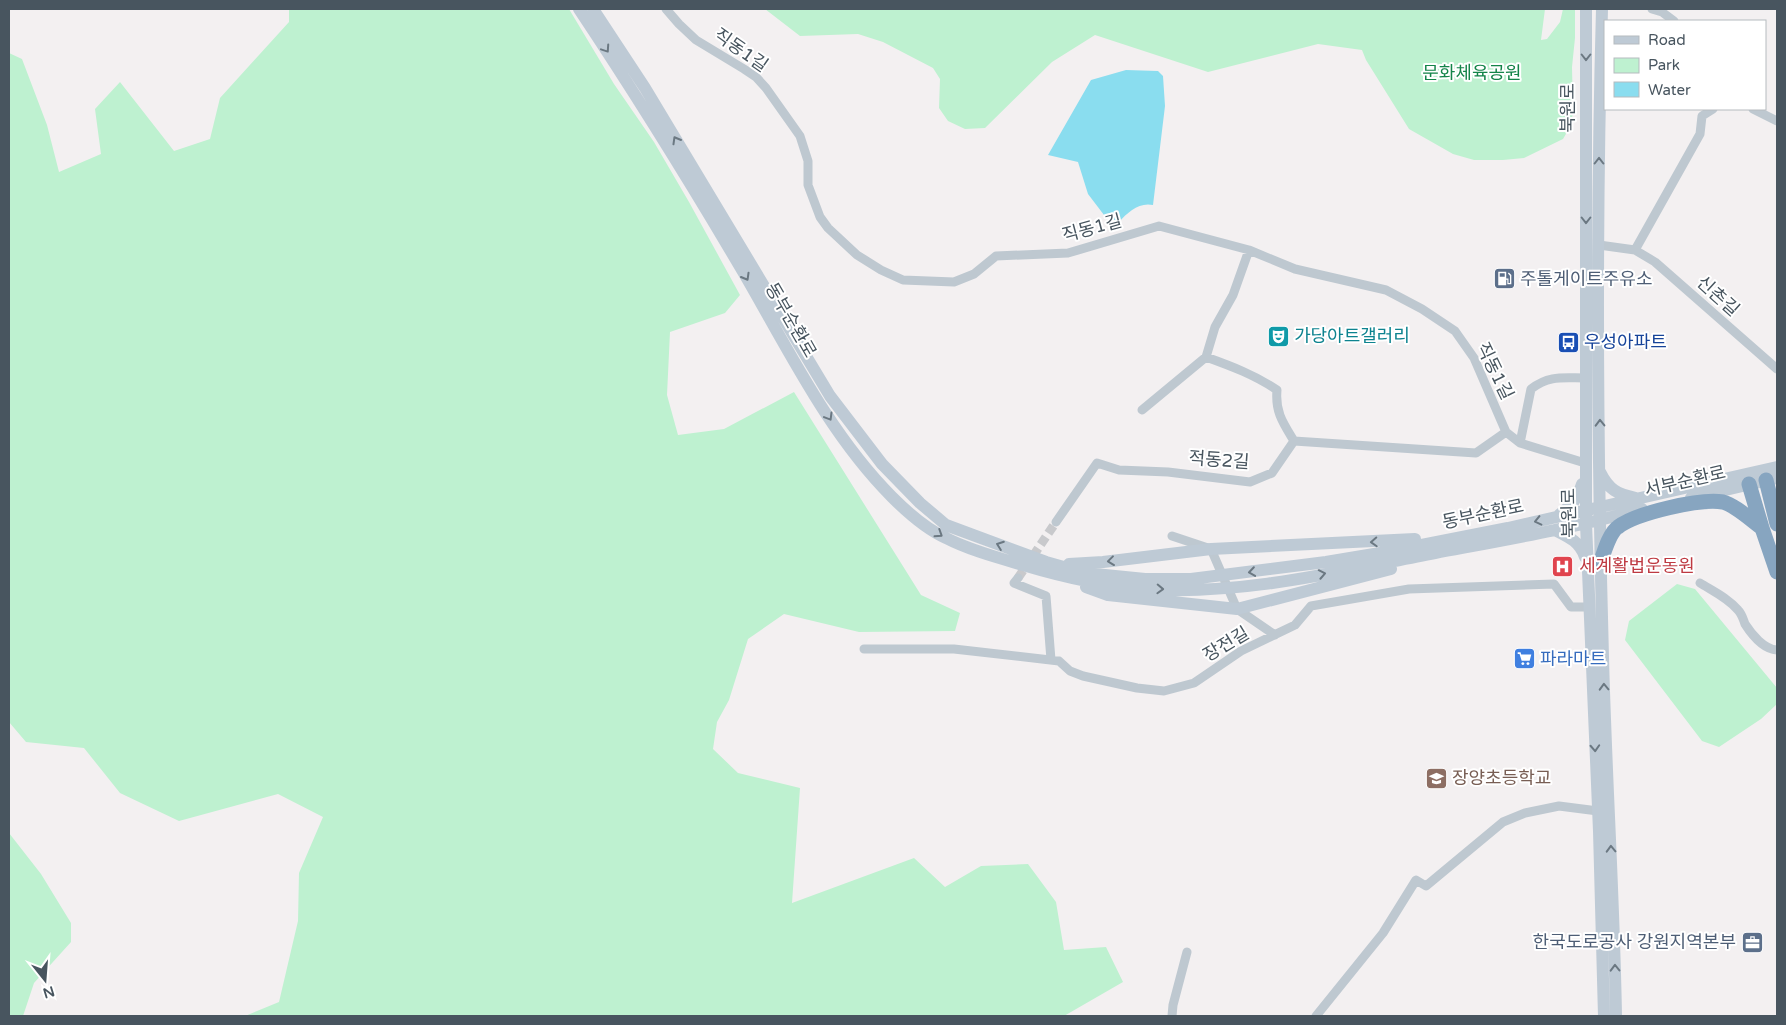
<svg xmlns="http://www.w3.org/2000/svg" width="1786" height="1025" font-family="'Varela Round','Noto Sans KR',sans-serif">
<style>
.green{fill:#bef1d0}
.water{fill:#8addef}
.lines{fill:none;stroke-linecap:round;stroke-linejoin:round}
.street-tunnel{stroke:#c8c9cc;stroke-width:9;stroke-dasharray:9 4.5;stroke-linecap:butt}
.street{stroke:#bec8d0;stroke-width:9}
.secondary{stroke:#becad5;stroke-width:12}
.highway{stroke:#87a5c0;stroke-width:15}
.oneway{stroke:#6b7882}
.labels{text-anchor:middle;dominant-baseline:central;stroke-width:4;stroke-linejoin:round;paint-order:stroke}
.street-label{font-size:18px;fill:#48555f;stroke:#fff}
.park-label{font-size:18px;fill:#148449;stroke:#fff}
.service-label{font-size:18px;fill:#4e5e75;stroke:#fff;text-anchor:start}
.culture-label{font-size:18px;fill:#0d838f;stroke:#fff;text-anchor:start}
.transit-label{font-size:18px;fill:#164399;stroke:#fff;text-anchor:start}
.health-label{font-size:18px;fill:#be3a42;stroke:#fff;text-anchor:start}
.shop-label{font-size:18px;fill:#366cbe;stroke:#fff;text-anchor:start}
.education-label{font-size:18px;fill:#785e54;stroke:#fff;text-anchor:start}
</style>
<rect width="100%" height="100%" fill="#f3f0f1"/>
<path class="green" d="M289,9H569L614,84L654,142L689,202L740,295L725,313L670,332L667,395L678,435L724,429L794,392L921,595L960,613L955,631L859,632L784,614L748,639L729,700L717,722L713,749L738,773L800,788L792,903L914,858L945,887L981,866L1028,864L1056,902L1064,950L1106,947L1123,982L1064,1016H245L279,1002L298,921L299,873L323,817L278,794L179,821L120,793L84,748L26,742L9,722V53L22,59L47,125L59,172L101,154L95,109L120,82L174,151L210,139L220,98L289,22Z
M765,9H1545L1541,40L1547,39L1560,22L1563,9H1575V38L1572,67L1573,113L1570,127L1563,139L1524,158L1503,160H1474L1453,154L1409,129L1366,60L1362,50L1318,44L1208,72L1095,35L1052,62L985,128L965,129L948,121L939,108L940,79L933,68L883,42L858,34L800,36Z
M1677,584L1695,589L1777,688V704L1761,719L1719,747L1702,741L1625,640L1629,621Z
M9,833L41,874L71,923V942L34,983L23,1016H9Z"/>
<path class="water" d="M1126,70L1158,71L1163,76L1165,106L1153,205C1139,202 1128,212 1119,222L1104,215L1088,194L1078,162L1048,155L1091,80Z"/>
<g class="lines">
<path class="street-tunnel" d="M1018,578L1056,522"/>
<path class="street" d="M666,9L679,24L696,40L744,69L756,77L766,88L800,136L808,161V185L820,217L828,228L857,255L881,270L903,280L954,282L974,274L996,256L1068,253L1159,226L1249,250L1295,269L1386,290L1422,309L1455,331L1474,358L1506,432L1520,443L1585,463
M1652,9L1662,12L1674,21
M1753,109L1777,121
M1599,245L1635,250L1655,262L1777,369
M1635,250L1700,134L1702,116L1713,109
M1206,357C1231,366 1255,375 1277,390C1275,412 1283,423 1294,441
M1142,410L1206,357L1215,327L1233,295L1249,250
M1520,443L1531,389C1549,375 1563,378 1585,378
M1056,522L1097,463L1119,470L1168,472L1250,482L1272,473L1294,441L1476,453L1506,432
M1172,536L1211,549L1237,609L1275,635
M1018,578L1014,583L1046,596L1051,660
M1700,583C1713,591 1728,598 1738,610C1742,614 1743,619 1745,624C1752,635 1764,649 1777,650
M864,649H954L1059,661L1070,671L1083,676L1137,688L1164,691L1194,683L1241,651L1295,625L1311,606L1409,589L1554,584L1571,607H1589
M1172,1016L1173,1005L1187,952
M1316,1016L1383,933L1416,880L1426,886L1503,822L1525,813L1559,806L1598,811"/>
<path class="secondary" d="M579,9C637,96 692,185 745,275C789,351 830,435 892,497C907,512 926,529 946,538C969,550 999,558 1023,565C1063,577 1102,586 1144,589C1240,596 1341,571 1435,553C1504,540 1574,528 1642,509
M593,9L645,88L830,396L882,464L920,503L946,525L1046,562L1085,573L1145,579H1191L1326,562L1386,552L1508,528L1777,467
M1586,9V524L1599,831L1604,1016
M1602,9C1596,225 1597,441 1603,657C1606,777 1614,896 1616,1016
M1600,472C1609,490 1617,494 1636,498
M1691,498L1777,478
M1559,515C1572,505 1577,500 1582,484
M1555,530C1569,537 1580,542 1585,557
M1069,564L1103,562L1211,549L1415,539
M1086,587L1108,595L1237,609L1391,569"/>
<path class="highway" d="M1766,480L1777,524
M1749,484L1762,528L1777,572
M1601,561C1604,552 1610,532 1618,527C1636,513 1701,498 1723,502C1735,505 1752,521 1762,528"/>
</g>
<defs><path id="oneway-chevron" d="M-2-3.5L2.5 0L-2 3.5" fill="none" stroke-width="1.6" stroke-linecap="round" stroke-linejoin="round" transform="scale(1.25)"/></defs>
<g class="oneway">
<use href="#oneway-chevron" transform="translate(606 49) rotate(56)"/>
<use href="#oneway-chevron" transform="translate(1586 57) rotate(90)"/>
<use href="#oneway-chevron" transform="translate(676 140) rotate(-120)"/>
<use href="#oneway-chevron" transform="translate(1599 161) rotate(-90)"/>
<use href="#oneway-chevron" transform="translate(1586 220) rotate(90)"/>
<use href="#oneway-chevron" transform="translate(746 277) rotate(60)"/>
<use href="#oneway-chevron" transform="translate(829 417) rotate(59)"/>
<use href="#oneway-chevron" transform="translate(1600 423) rotate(-91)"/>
<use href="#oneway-chevron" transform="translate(1538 521) rotate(167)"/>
<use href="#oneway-chevron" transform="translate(939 534) rotate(33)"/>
<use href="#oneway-chevron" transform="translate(1374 542) rotate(177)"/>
<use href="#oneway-chevron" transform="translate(1000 545) rotate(-160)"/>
<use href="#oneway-chevron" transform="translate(1111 561) rotate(173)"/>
<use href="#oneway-chevron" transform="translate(1252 572) rotate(172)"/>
<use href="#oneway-chevron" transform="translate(1322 574) rotate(-11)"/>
<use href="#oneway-chevron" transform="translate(1160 589) rotate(2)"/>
<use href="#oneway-chevron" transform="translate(1604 687) rotate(-92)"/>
<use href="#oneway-chevron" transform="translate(1595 748) rotate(87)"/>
<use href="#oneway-chevron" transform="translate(1611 849) rotate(-92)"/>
<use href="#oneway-chevron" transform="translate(1615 968) rotate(-91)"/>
</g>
<defs>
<symbol id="fuel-square" viewBox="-11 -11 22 22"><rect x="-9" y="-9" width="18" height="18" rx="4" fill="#5c6f8a" stroke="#fff"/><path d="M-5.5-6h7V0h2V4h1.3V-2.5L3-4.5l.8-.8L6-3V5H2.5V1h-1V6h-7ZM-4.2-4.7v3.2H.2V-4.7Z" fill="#fff"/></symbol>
<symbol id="theatre-square" viewBox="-11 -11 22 22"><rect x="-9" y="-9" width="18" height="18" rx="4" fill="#0f9aa8" stroke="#fff"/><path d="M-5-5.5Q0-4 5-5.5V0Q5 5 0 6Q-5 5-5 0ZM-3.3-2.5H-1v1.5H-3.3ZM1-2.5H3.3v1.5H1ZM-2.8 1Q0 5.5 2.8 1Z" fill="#fff"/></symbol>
<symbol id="bus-square" viewBox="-11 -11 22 22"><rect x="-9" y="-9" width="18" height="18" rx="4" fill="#1a4fb4" stroke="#fff"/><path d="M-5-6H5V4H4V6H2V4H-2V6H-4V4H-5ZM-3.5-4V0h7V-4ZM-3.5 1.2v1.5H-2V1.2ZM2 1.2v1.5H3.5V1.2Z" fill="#fff"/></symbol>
<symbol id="hospital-square" viewBox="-11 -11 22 22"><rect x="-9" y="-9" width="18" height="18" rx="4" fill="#e0444e" stroke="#fff"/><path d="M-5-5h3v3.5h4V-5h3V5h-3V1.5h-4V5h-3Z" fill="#fff"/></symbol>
<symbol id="supermarket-square" viewBox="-11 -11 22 22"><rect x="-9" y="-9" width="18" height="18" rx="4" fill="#3f7fe0" stroke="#fff"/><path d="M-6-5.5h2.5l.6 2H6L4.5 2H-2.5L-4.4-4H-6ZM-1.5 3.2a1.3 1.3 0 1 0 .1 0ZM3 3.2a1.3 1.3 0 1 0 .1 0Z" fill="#fff"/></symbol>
<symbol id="school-square" viewBox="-11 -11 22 22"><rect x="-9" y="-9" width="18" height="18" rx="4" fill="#8d6e63" stroke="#fff"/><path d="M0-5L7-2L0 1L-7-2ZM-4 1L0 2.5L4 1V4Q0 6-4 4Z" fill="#fff"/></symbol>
<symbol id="office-square" viewBox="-11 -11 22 22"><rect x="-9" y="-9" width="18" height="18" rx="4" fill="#5c6f8a" stroke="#fff"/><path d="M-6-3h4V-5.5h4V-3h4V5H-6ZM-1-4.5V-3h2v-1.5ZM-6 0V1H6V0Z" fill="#fff"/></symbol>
</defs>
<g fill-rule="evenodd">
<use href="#fuel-square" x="1492" y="266" width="25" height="25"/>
<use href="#theatre-square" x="1266" y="324" width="25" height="25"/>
<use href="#bus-square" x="1556" y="330" width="25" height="25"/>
<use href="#hospital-square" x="1550" y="554" width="25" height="25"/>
<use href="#supermarket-square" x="1512" y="646" width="25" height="25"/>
<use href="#school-square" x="1424" y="766" width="25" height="25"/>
<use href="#office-square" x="1740" y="930" width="25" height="25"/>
</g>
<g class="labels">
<g class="street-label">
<text transform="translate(741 50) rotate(35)">직동1길</text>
<text transform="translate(1568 108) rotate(-90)">북원로</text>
<text transform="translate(1092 228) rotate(-15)">직동1길</text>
<text transform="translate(1718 296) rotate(42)">신촌길</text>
<text transform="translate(791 320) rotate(60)">동부순환로</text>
<text transform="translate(1495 371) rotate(64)">직동1길</text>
<text transform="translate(1219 460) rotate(4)">적동2길</text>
<text transform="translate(1685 481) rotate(-13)">서부순환로</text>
<text transform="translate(1569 513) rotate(-91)">북원로</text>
<text transform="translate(1483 514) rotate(-12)">동부순환로</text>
<text transform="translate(1226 644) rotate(-31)">장전길</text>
</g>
<g class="park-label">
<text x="1472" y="73">문화체육공원</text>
</g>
<g class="service-label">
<text x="1520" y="279">주톨게이트주유소</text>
<text x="1736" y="942" text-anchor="end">한국도로공사 강원지역본부</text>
</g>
<g class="culture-label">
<text x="1294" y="336">가당아트갤러리</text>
</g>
<g class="transit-label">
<text x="1584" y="342">우성아파트</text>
</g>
<g class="health-label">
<text x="1579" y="566">세계활법운동원</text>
</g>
<g class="shop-label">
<text x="1540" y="659">파라마트</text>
</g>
<g class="education-label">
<text x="1452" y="778">장양초등학교</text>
</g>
</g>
<rect width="1786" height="1025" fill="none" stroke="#48555f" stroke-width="20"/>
<rect x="1604" y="20" width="162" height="90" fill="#ffffff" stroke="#b6bbbf"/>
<rect x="1614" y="36" width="25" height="8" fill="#becad5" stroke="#b6bbbf"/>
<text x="1648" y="45" font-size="15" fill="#48555f">Road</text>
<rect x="1614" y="58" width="25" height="15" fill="#bef1d0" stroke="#b6bbbf"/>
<text x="1648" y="70" font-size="15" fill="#48555f">Park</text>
<rect x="1614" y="82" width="25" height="15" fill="#8addef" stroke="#b6bbbf"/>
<text x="1648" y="95" font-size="15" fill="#48555f">Water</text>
<g transform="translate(45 980) rotate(163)" stroke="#ffffff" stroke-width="4" paint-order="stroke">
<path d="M0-4L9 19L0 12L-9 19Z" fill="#48555f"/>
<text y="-8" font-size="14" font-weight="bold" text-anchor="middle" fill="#48555f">N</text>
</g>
</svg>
